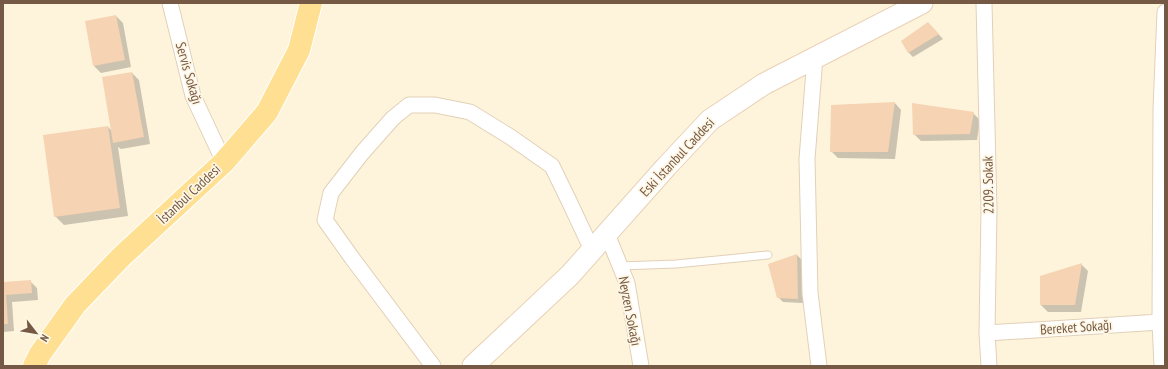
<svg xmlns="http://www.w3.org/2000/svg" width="1168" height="369" font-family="'PT Sans Narrow',sans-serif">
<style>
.shadow{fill:#0003}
.building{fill:#f6d3b2}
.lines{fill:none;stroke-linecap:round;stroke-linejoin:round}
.service-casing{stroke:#e2d0b8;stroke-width:9}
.minor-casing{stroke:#e2d0b8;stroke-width:17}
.secondary-casing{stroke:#e8d1b6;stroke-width:23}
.primary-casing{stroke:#fff;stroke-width:24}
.service{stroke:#fff;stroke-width:7}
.minor{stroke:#fff;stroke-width:15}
.secondary{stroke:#fff;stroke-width:21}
.primary{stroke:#ffe093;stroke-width:22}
.labels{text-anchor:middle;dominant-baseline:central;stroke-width:3.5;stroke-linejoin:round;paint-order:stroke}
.street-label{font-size:14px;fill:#755944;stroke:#fff7e5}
</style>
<rect width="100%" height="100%" fill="#fef4dc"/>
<path class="shadow" d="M116,16L123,23L131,67L101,73L94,66Z
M928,23L943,39L913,57L908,52Z
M132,73L139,80L150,144L121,149L118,147L128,216L64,225L55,216L108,127L112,131Z
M895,103L901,110L895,159L838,158L831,151Z
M973,113L980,120L977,140L921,141L914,134Z
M797,255L802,260L803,303L783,302L778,297L770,265Z
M1081,264L1088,271L1081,312H1048L1041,305Z
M30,281L37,288L38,300L12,302L14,331L3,332V283Z"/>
<path class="building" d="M116,15L125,60L93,66L85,21Z
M928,22L939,34L908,53L901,41Z
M132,72L144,137L113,143L102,77Z
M895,102L888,152H830L831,105Z
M912,103L974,112L970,134L913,135Z
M108,126L120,208L54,217L43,135Z
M797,254L798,299L777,298L768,264Z
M1082,263L1075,305H1040V276Z
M31,280L32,293L6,295L8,324H3V282Z"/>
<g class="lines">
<defs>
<path id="service" d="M620,266L676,264L768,255"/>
<path id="minor" d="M170,3L193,96L224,162
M984,3L989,210L987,333L989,366
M815,57L807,159L810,293L819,366
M607,234L627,283L641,366
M987,333L1160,322L1165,321
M433,366L352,258L325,220L331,193L362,153L393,118L409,105H435L470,112L509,136L552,166L569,201L592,250
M1162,366L1160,322L1161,109L1165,12"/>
<path id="secondary" d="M473,366L570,275L666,167L710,120L764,84L922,3"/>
<path id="primary" d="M34,366L40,354L75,305L122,256L224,162L267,112L299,50L311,3"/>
</defs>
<use href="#service" class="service-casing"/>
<use href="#minor" class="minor-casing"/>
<use href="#secondary" class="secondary-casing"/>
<use href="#primary" class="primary-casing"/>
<use href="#service" class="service"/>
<use href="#minor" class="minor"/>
<use href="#secondary" class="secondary"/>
<use href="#primary" class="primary"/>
</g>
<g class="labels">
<g class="street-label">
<text transform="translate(189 73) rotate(74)">Servis Sokağı</text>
<text transform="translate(677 157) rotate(-47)">Eski İstanbul Caddesi</text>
<text transform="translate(988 185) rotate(-91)">2209. Sokak</text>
<text transform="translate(189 194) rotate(-43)">İstanbul Caddesi</text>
<text transform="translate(630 311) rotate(79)">Neyzen Sokağı</text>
<text transform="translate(1076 327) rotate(-4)">Bereket Sokağı</text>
</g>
</g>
<rect width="1168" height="369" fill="none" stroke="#755944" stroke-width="8"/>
<g transform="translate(36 333) rotate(121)" stroke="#fff7e5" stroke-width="3" paint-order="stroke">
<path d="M0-3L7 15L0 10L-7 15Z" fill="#755944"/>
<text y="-6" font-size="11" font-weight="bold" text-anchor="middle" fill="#755944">N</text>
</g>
</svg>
